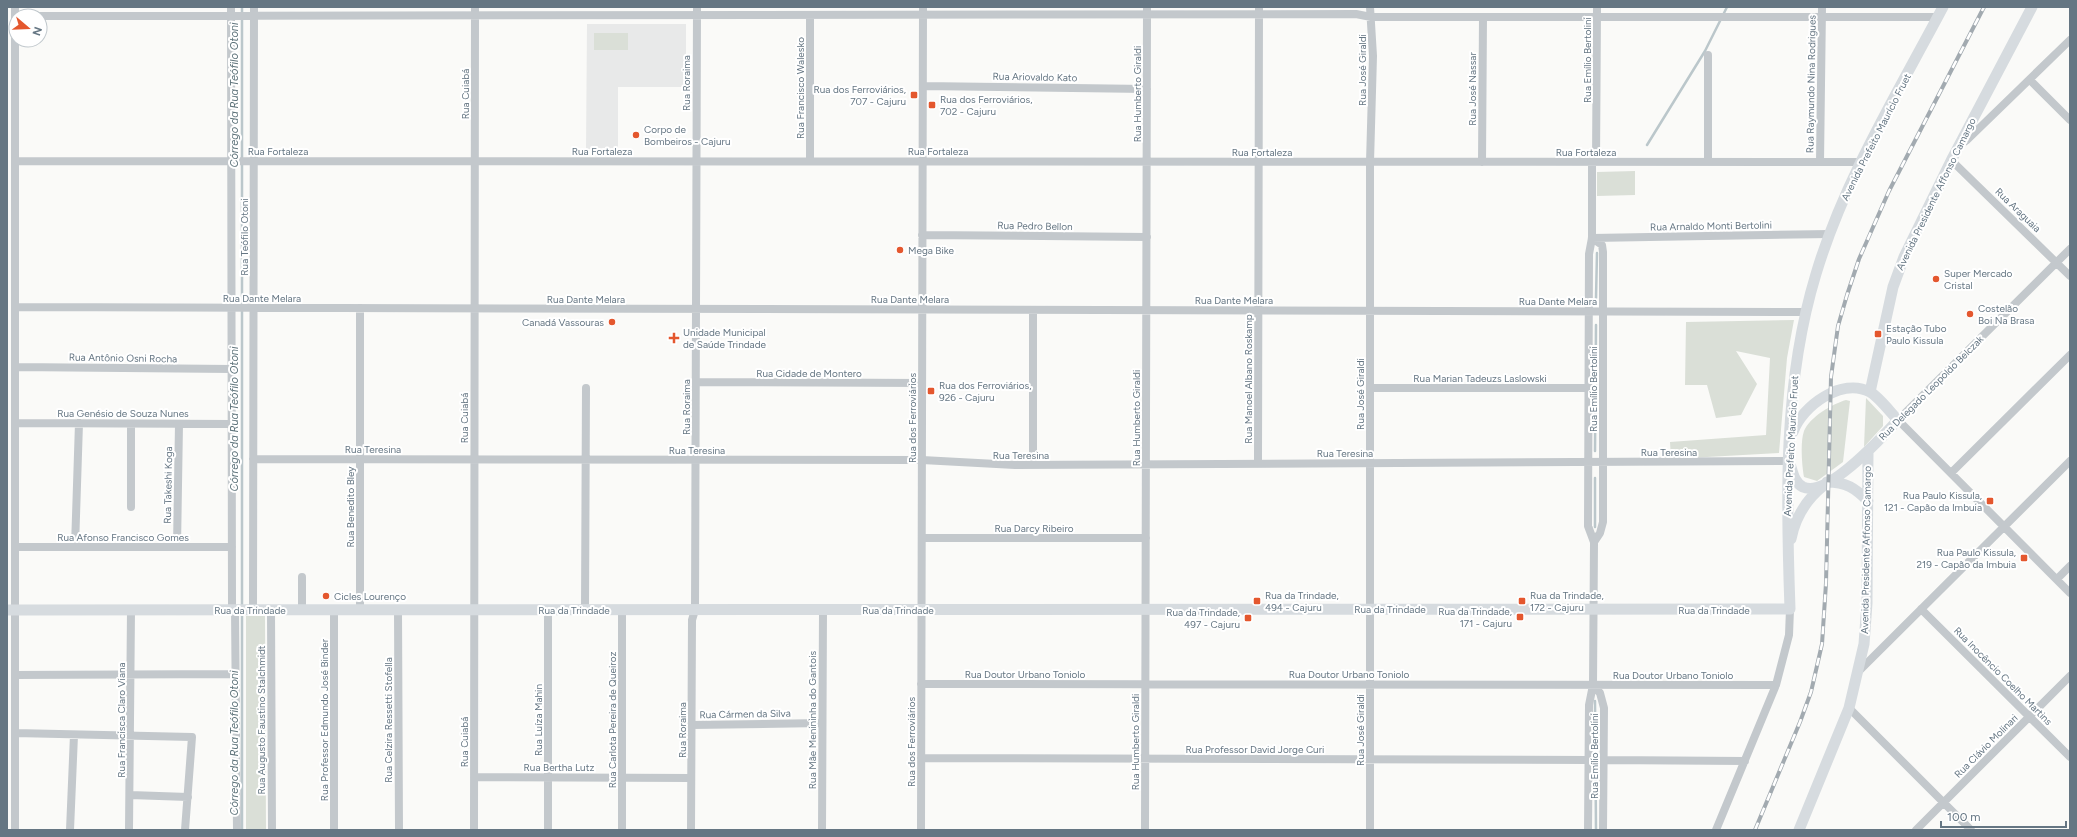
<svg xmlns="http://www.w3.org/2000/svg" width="2077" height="837" font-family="Figtree,sans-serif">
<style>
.built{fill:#e8e9e9}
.green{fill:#dadfd7}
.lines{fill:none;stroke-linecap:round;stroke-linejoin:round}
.stream{stroke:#bbc7cb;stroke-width:2.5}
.minor{stroke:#c3c8cc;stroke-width:8}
.major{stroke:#d6dbdf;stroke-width:11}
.rail-casing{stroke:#a2aab0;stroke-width:4}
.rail{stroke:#fff;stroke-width:2.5;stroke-dasharray:8;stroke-linecap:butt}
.poi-dot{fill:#e4572e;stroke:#fff;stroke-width:1.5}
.labels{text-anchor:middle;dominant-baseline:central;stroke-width:4;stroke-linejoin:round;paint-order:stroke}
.street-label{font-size:10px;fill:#657683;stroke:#fff}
.poi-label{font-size:10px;fill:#657683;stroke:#fff;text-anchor:start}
.water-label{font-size:11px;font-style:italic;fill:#60757c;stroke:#fff}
</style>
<rect width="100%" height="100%" fill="#fafaf8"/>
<path class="built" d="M587,24H686V87H618V149H586Z"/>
<path class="green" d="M594,33H628V50H594Z
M1635,171V195L1597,196V172Z
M1794,320L1787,358L1779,453L1671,459L1670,442L1766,435L1770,358L1736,351L1757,384L1741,415L1716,418L1707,385H1685L1686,322Z
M1866,398L1883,416V426L1864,447Z
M1846,400L1850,401L1843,462L1817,481L1804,477C1802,466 1800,442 1804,431C1810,417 1832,404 1846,400Z
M246,616H265L266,830H246Z"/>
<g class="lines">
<path class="stream" d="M242,7V606
M1647,145L1705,51L1727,7
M1596,298L1597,253
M1595,451L1596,325
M1595,478V527
M242,613V830
M1595,701L1596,830"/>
<path class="minor" d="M231,7L232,610
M15,16L1356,14L1371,17H1937
M2030,80L2070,120
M923,86L1147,89
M1960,145L1967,140L2070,40
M1951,160L2070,276
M15,161L1861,162
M810,161V15
M1482,162L1483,17
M1596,162L1597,7
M1708,162V55
M1820,162L1822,7
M922,235L1147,237
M1592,238L1602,245L1603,252V522L1600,533L1594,542
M1592,238L1830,234
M2070,249L1898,420L2070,593
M15,307L1806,312
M1033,310V465
M15,367L232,369
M696,382L922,383
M1370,388H1589
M15,423L232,424
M131,424V507
M253,459L922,460L1015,465L1788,461
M1258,464L1259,7
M1951,473L2070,355
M922,538H1146
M15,547H232
M75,547L79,423
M177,547L179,424
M2057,579L2070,566
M1921,609L2070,757
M235,610L237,830
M253,610L254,7
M271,610L272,830
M302,610V577
M334,610V830
M360,610V308
M398,610L399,830
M585,610L586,388
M622,610V830
M1859,671L2070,461
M15,675L235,674
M921,684L1776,685
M1593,685L1600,693L1604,708L1603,830
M1849,708L1971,830
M692,725L822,723
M15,733L192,737L185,830
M921,758L1589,760
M1604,760L1745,761
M474,777L691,778
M130,795L188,797
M15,830V7
M70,830L74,735
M129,830L131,610
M474,830L475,7
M548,830V610
M691,830L692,620L695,610L697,7
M822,830L823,610
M921,830L923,7
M1145,830L1147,7
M1370,830V162L1373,56L1370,7
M1588,830L1589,705L1593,685L1594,542L1588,526L1589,254L1592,238V162
M1716,830L1776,685L1789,635L1790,609
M1916,830L2070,676"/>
<path class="major" d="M1870,392L1893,287L1904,257L1953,157L2032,7
M1791,467C1793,474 1795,483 1803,487C1827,498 1883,436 1898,420C1891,413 1878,396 1870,392C1842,377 1802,406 1793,432
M1827,482C1846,482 1855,488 1868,501
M1791,539C1795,518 1807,499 1823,486
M7,610L1790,609C1786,498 1783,382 1816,274C1844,180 1897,94 1943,7
M1799,830L1849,708L1864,644L1867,603L1868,451"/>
<defs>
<path id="rail" d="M1755,830L1800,722L1811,692L1822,644L1826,583L1831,377L1838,326L1847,295L1859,259L1889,191L1984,7"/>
</defs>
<use href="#rail" class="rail-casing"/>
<use href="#rail" class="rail"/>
</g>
<g class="poi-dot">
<rect x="910" y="91" width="8" height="8" rx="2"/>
<rect x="928" y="101" width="8" height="8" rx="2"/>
<circle cx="636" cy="135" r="4"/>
<circle cx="900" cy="250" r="4"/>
<circle cx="1936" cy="279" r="4"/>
<circle cx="1970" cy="314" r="4"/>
<circle cx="612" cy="322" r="4"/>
<rect x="1874" y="330" width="8" height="8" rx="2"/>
<path d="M672 332h4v4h4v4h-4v4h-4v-4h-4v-4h4z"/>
<rect x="927" y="387" width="8" height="8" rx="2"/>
<rect x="1986" y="497" width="8" height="8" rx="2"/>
<rect x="2020" y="554" width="8" height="8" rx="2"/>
<circle cx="326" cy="596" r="4"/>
<rect x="1253" y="597" width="8" height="8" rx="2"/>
<rect x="1518" y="597" width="8" height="8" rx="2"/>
<rect x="1516" y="613" width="8" height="8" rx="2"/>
<rect x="1244" y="614" width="8" height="8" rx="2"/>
</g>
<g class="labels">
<g class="street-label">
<text transform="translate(1587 60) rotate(-90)">Rua Emílio Bertolini</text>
<text transform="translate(1362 70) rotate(-90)">Rua José Giraldi</text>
<text transform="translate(1035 77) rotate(1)">Rua Ariovaldo Kato</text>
<text transform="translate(686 83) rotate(-90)">Rua Roraima</text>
<text transform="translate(1811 84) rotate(-89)">Rua Raymundo Nina Rodrigues</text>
<text transform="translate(800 88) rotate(-90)">Rua Francisco Walesko</text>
<text transform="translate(1472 89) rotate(-90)">Rua José Nassar</text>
<text transform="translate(465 94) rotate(-90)">Rua Cuiabá</text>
<text transform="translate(1137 94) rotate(-90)">Rua Humberto Giraldi</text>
<text transform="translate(1876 137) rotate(-63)">Avenida Prefeito Maurício Fruet</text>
<text x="278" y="151">Rua Fortaleza</text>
<text x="602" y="151">Rua Fortaleza</text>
<text x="938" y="151">Rua Fortaleza</text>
<text x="1262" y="152">Rua Fortaleza</text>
<text x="1586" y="152">Rua Fortaleza</text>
<text transform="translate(1936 194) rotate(-64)">Avenida Presidente Affonso Camargo</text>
<text transform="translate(2018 210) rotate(44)">Rua Araguaia</text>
<text transform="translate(1035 226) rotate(1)">Rua Pedro Bellon</text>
<text transform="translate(1711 226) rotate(-1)">Rua Arnaldo Monti Bertolini</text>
<text transform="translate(244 237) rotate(-90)">Rua Teófilo Otoni</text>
<text x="262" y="298">Rua Dante Melara</text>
<text x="586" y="299">Rua Dante Melara</text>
<text x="910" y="299">Rua Dante Melara</text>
<text x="1234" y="300">Rua Dante Melara</text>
<text x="1558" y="301">Rua Dante Melara</text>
<text transform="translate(123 358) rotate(1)">Rua Antônio Osni Rocha</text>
<text x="809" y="373">Rua Cidade de Montero</text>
<text x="1480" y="378">Rua Marian Tadeuzs Laslowski</text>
<text transform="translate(1248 379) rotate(-90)">Rua Manoel Albano Roskamp</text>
<text transform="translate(1931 388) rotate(-45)">Rua Delegado Leopoldo Belczak</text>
<text transform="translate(1593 389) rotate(-90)">Rua Emílio Bertolini</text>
<text transform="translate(1360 394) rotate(-90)">Rua José Giraldi</text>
<text transform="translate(686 407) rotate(-90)">Rua Roraima</text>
<text x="123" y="413">Rua Genésio de Souza Nunes</text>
<text transform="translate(464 418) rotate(-90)">Rua Cuiabá</text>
<text transform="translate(912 418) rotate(-90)">Rua dos Ferroviários</text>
<text transform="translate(1136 418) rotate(-90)">Rua Humberto Giraldi</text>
<text transform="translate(1791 446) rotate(-87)">Avenida Prefeito Maurício Fruet</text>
<text x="373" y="449">Rua Teresina</text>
<text x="697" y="450">Rua Teresina</text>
<text x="1669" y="452">Rua Teresina</text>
<text x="1345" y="453">Rua Teresina</text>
<text x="1021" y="455">Rua Teresina</text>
<text transform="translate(168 485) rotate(-89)">Rua Takeshi Koga</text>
<text transform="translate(350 507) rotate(-90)">Rua Benedito Bley</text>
<text x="1034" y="528">Rua Darcy Ribeiro</text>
<text x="123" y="537">Rua Afonso Francisco Gomes</text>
<text transform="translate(1866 550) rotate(-89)">Avenida Presidente Affonso Camargo</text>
<text x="1390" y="609">Rua da Trindade</text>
<text x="250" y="610">Rua da Trindade</text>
<text x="574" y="610">Rua da Trindade</text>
<text x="898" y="610">Rua da Trindade</text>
<text x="1714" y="610">Rua da Trindade</text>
<text x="1025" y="674">Rua Doutor Urbano Toniolo</text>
<text x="1349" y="674">Rua Doutor Urbano Toniolo</text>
<text x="1673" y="675">Rua Doutor Urbano Toniolo</text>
<text transform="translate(2003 676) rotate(45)">Rua Inocêncio Coelho Martins</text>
<text transform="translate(745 714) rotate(-1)">Rua Cármen da Silva</text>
<text transform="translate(121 720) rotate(-90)">Rua Francisca Claro Viana</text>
<text transform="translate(261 720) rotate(-90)">Rua Augusto Faustino Stalchmidt</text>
<text transform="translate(324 720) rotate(-90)">Rua Professor Edmundo José Binder</text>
<text transform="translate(388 720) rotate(-90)">Rua Celzira Ressetti Stofella</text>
<text transform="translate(538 720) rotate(-90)">Rua Luíza Mahin</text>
<text transform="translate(612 720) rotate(-90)">Rua Carlota Pereira de Queiroz</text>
<text transform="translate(812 720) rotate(-90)">Rua Mãe Menininha do Gantois</text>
<text transform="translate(682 730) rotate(-90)">Rua Roraima</text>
<text transform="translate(1360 730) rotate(-90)">Rua José Giraldi</text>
<text transform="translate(464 742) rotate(-90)">Rua Cuiabá</text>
<text transform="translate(911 742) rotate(-90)">Rua dos Ferroviários</text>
<text transform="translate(1135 742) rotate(-90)">Rua Humberto Giraldi</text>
<text transform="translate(1986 746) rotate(-45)">Rua Clávio Molinari</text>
<text x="1255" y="749">Rua Professor David Jorge Curi</text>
<text transform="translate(1594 756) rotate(-90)">Rua Emílio Bertolini</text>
<text x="559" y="767">Rua Bertha Lutz</text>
</g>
<g class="poi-label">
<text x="906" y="89" text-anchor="end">Rua dos Ferroviários,<tspan x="906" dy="12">707 - Cajuru</tspan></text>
<text x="940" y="99">Rua dos Ferroviários,<tspan x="940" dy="12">702 - Cajuru</tspan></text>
<text x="644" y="129">Corpo de<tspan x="644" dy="12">Bombeiros - Cajuru</tspan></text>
<text x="908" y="250">Mega Bike</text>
<text x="1944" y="273">Super Mercado<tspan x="1944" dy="12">Cristal</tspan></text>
<text x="1978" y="308">Costelão<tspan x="1978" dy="12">Boi Na Brasa</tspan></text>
<text x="604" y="322" text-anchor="end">Canadá Vassouras</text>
<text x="1886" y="328">Estação Tubo<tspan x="1886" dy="12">Paulo Kissula</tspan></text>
<text x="683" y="332">Unidade Municipal<tspan x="683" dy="12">de Saúde Trindade</tspan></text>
<text x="939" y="385">Rua dos Ferroviários,<tspan x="939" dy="12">926 - Cajuru</tspan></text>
<text x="1982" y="495" text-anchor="end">Rua Paulo Kissula,<tspan x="1982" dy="12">121 - Capão da Imbuia</tspan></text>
<text x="2016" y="552" text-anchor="end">Rua Paulo Kissula,<tspan x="2016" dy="12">219 - Capão da Imbuia</tspan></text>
<text x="1265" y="595">Rua da Trindade,<tspan x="1265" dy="12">494 - Cajuru</tspan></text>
<text x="1530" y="595">Rua da Trindade,<tspan x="1530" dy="12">172 - Cajuru</tspan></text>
<text x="334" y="596">Cicles Lourenço</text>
<text x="1512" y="611" text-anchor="end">Rua da Trindade,<tspan x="1512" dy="12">171 - Cajuru</tspan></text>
<text x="1240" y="612" text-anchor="end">Rua da Trindade,<tspan x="1240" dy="12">497 - Cajuru</tspan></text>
</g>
<g class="water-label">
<text transform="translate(234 95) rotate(-90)">Córrego da Rua Teófilo Otoni</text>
<text transform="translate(234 419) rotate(-90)">Córrego da Rua Teófilo Otoni</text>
<text transform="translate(234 743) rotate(-90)">Córrego da Rua Teófilo Otoni</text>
</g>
</g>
<rect width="2077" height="837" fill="none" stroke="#657683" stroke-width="16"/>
<g transform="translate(28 28) rotate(109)"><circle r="19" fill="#ffffff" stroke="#c1c8cd"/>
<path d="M0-3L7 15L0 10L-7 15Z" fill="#e4572e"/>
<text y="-6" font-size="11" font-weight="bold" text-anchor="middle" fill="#657683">N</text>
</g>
<path d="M1941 821v6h125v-6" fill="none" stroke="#657683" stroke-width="2"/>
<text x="1947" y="821" font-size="12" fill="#657683" stroke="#ffffff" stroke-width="3" paint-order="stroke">100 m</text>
</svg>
